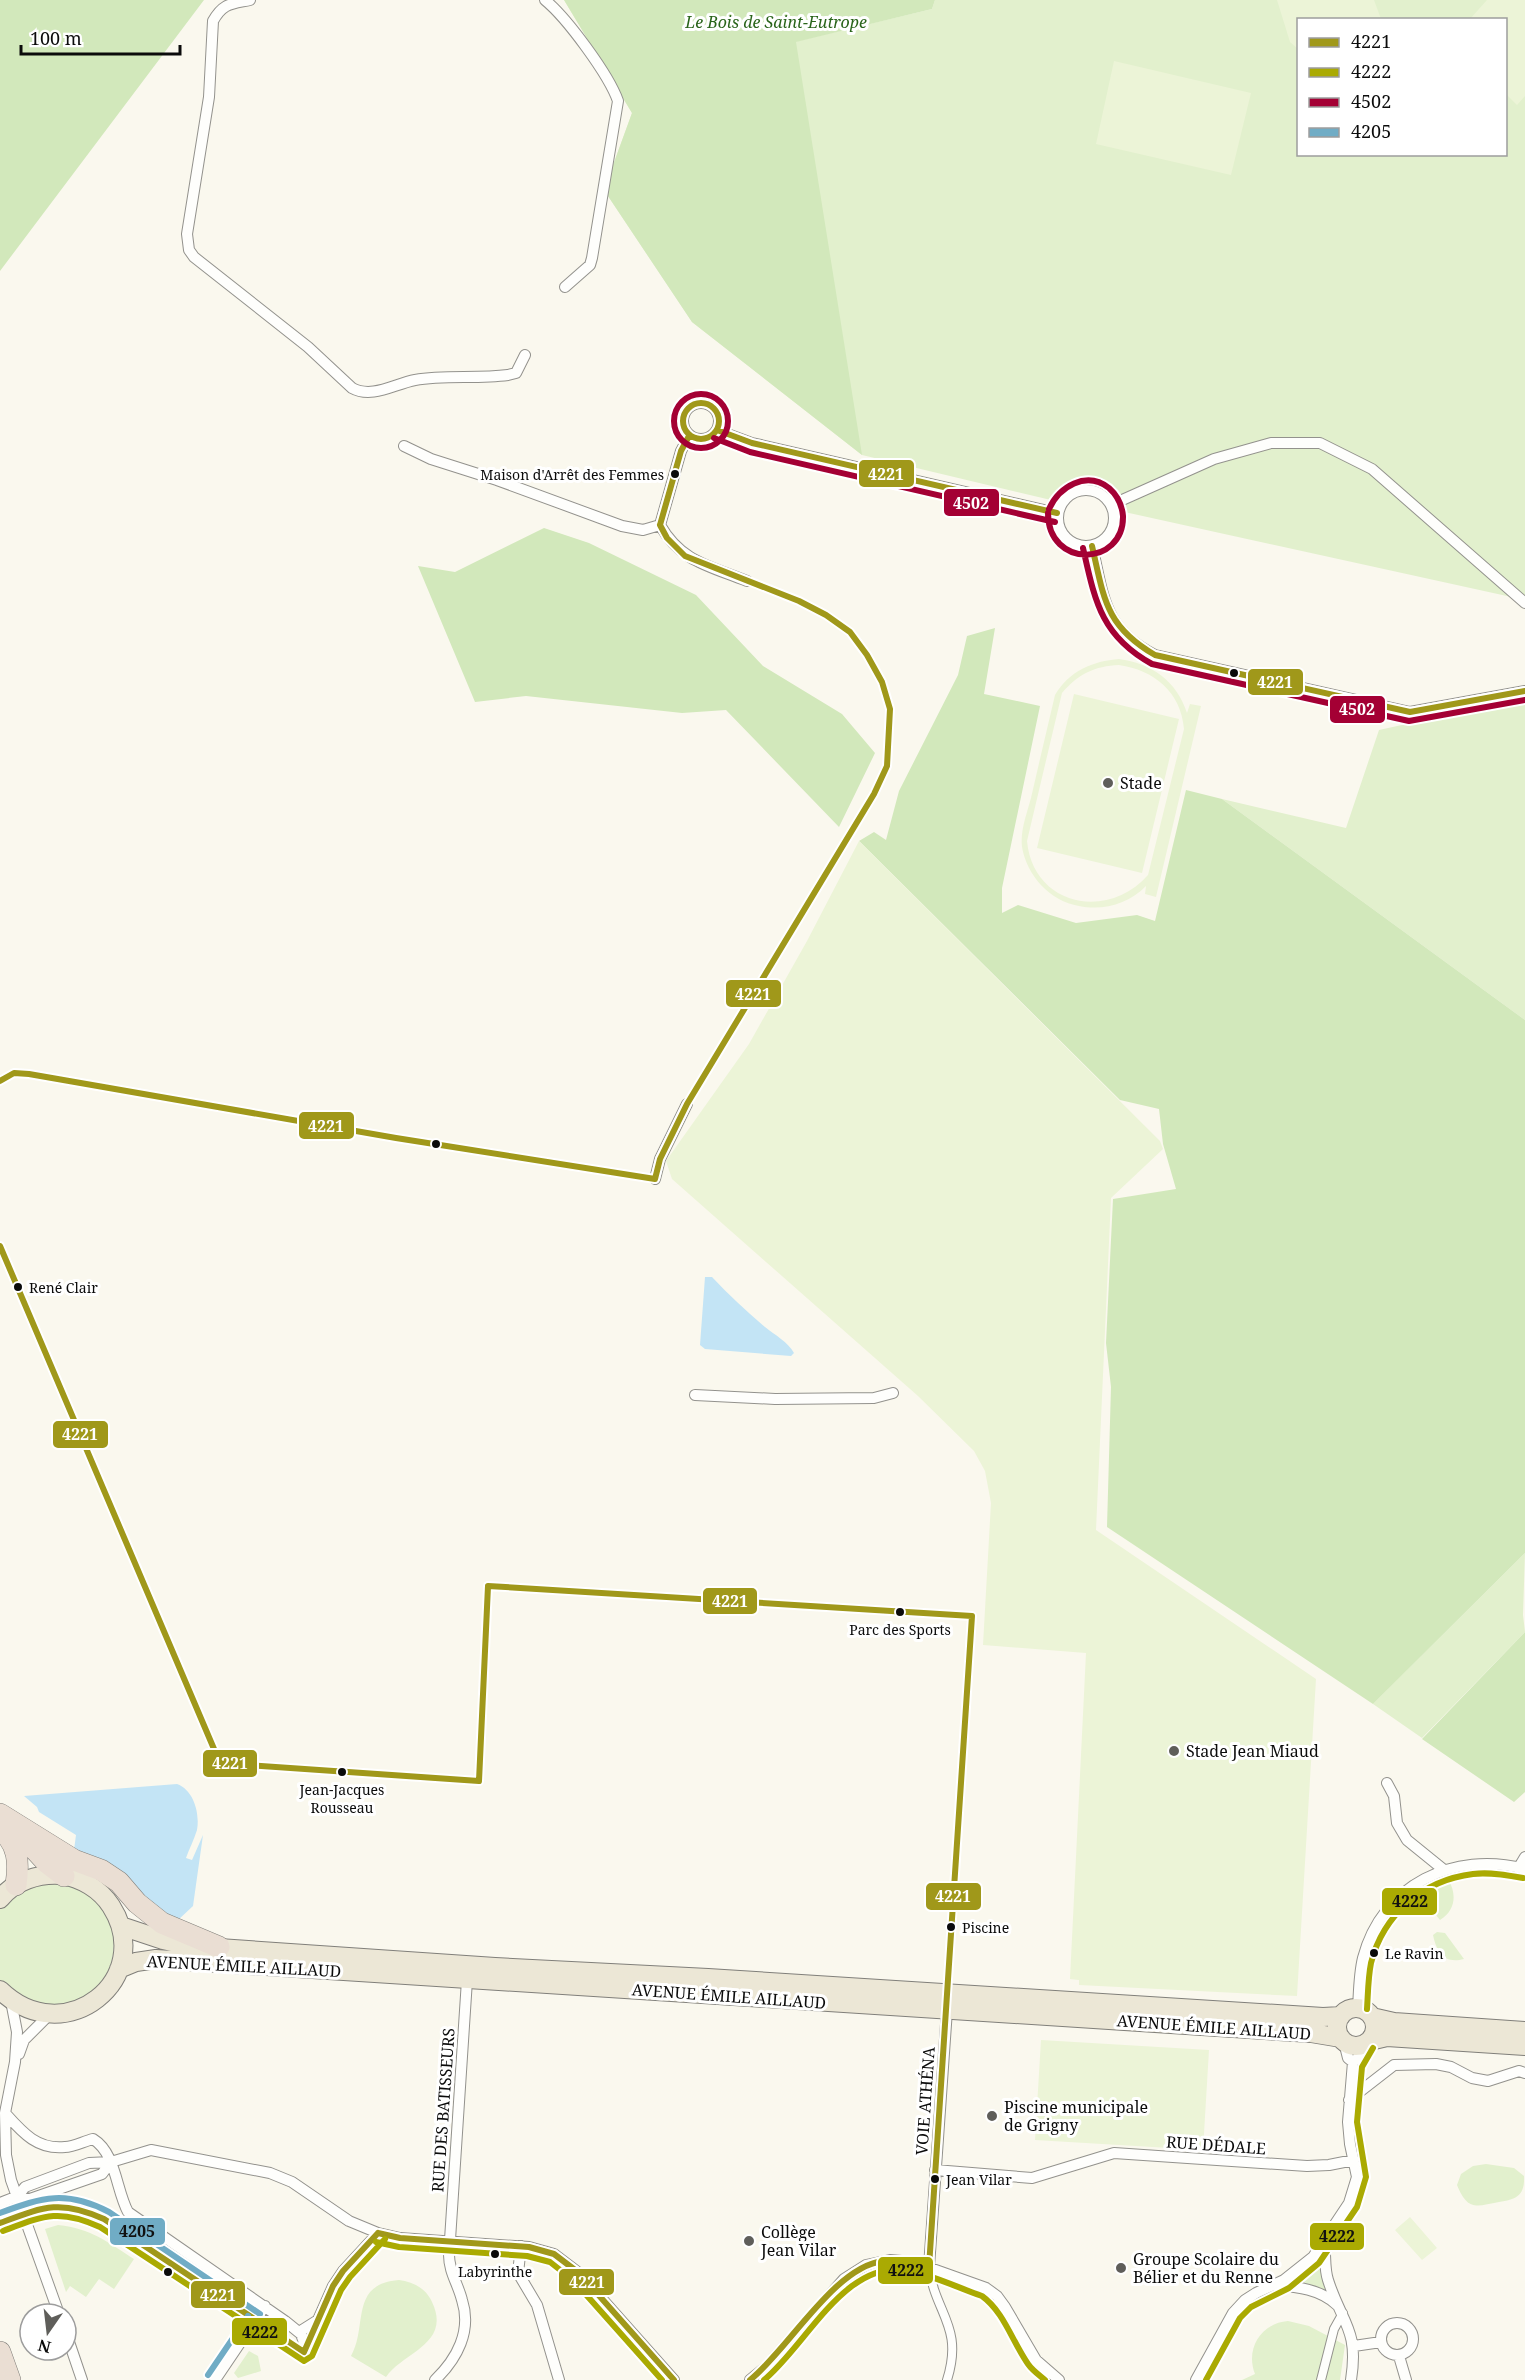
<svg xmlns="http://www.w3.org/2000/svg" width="1525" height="2380" font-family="'Noto Serif',serif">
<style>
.green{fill:#e2f0cd;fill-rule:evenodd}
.forest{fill:#d2e8bb}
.pitch{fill:#ecf4d7;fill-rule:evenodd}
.water{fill:#c3e4f5}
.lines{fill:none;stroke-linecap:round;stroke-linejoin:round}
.pedestrian-casing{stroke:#93928d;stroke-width:10}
.minor-casing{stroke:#93928d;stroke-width:12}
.primary-casing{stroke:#807f7a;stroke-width:20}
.motorway-casing{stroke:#807f7a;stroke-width:22}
.pedestrian{stroke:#fefefc;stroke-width:8}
.minor{stroke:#fefefc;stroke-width:10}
.primary{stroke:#ece7d6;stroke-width:18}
.motorway{stroke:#eaded3;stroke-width:21}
.bus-1-casing{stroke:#fff;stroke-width:10}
.bus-2-casing{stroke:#fff;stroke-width:10}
.bus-3-casing{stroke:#fff;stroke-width:10}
.bus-4-casing{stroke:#fff;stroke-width:10}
.bus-1{stroke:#a0981a;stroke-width:6}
.bus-2{stroke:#aaaa02;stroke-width:6}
.bus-3{stroke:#a40034;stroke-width:6}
.bus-4{stroke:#70acc5;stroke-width:6}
.bus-dot{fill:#0b0b0b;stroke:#fff;stroke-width:2}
.poi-dot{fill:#5f5e5a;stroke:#fff;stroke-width:2}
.labels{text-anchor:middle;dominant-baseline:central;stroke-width:6;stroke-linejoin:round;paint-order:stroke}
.bus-label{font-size:14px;fill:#0b0b0b;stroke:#fff;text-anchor:start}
.park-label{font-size:16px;font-style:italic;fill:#29641a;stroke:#fff}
.poi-label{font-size:16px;fill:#0b0b0b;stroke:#fff;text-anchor:start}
.street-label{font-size:16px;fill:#0b0b0b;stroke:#fff}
.line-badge{stroke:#fff;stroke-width:2}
.badge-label{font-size:16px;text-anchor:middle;font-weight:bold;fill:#fff}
.pale-badge-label{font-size:16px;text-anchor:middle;font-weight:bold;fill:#111}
</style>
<rect width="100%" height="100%" fill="#faf8ee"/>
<path class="green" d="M564,0L777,46L932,9L935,0H1525V600L1120,511L1105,491L1079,484L1051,500L862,455L692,322L604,190L632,113ZM1298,20H1506V154H1298Z
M1525,698V1020L1222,799L1346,828L1379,730Z
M1525,1553L1523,1615L1525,1632L1422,1738L1373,1704Z
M41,1881C55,1882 69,1882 82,1888C126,1912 124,1979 79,2001C73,2004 64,2003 57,2004C51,2005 43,2007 38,2006C31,2004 5,1986 0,1981V1908L3,1902Z
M1449,1881C1457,1895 1455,1911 1440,1920L1422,1898Z
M1437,1932L1445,1933L1464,1959C1444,1964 1437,1953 1433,1935Z
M1486,2164L1514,2168L1524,2176C1525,2196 1516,2199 1499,2202C1477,2206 1468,2212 1457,2185L1461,2174L1473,2166Z
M58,2225C92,2229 106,2241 134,2259L114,2289L99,2279L86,2297L70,2286L66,2292L45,2229Z
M1318,2259H1322L1327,2293L1295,2282L1296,2279Z
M399,2280C413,2282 426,2288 432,2302C452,2344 403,2352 386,2377L351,2356C368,2326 349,2284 399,2280Z
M1288,2321L1309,2326L1345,2345L1340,2380H1242L1255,2374C1245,2349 1261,2323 1288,2321Z
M249,2351L258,2356L261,2371L238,2378L234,2373Z"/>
<path class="forest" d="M0,0H204L0,271Z
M564,0H935L932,9L796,42L862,455L692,322L604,190L632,113Z
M544,528L589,543L696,595L763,666L842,714L875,753L839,827L726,710L682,713L526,696L475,702L418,566L455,572Z
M995,628L984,694L1040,706L1002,888V913L1018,905L1076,923L1137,915L1155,921L1186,790L1222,799L1525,1020V1553L1373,1704L1107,1527L1111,1387L1106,1343L1113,1199L1176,1189L1163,1144L1159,1109L1120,1100L859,841L874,832L886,840L899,791L958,675L967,636Z
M1525,1632V1792L1514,1802L1422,1739Z"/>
<path class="pitch" d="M1277,0H1374L1381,19L1298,20V49L1290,42Z
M1487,0H1525V96L1517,105L1506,94V20L1470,19Z
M1114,61L1251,93L1231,175L1096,144Z
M1119,659C1151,663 1177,681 1187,713L1190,704L1201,706L1156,897L1145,894L1146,886C1129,904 1103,911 1079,906C1050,901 1027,876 1022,847C1020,831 1027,813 1031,798C1039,763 1047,729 1055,695C1069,671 1093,661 1119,659ZM1119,665C1154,670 1181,692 1184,729L1148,875C1108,921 1033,906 1027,841L1062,693C1078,674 1095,666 1119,665Z
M1074,694L1179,719L1142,873L1037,848Z
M859,841L1160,1141L1163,1149L1111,1198L1096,1530L1316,1679L1297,1996L1079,1985V1980L1070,1979L1086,1653L983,1645L991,1503L985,1471L974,1451L918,1396L672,1179L666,1161L749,1044L807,941Z
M1041,2040L1209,2050L1203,2150L1035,2140Z
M1410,2217L1437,2248L1422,2260L1395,2230Z"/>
<path class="water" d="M705,1277H712C729,1295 746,1311 765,1327C775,1335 788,1342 794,1353L791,1356L705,1349L700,1345Z
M177,1784C194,1790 200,1814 197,1830C194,1840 189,1849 186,1858L192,1860L203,1835L193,1906L177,1921L167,1917L104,1860L74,1850L76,1835L39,1812L37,1807L24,1796Z"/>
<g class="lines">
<defs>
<path id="pedestrian" d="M929,2267C935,2314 964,2326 947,2380
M1321,2380L1334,2329L1343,2313"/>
<path id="minor" d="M250,0C231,4 223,3 213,21L209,97L187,234L189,250L194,257L308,347L352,388C372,399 394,384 415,380C445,375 477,379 508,375L516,373L525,355
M545,0C567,18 609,75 618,101L592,258L590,265L565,287
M683 421a18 18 0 1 1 36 0a18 18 0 1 1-36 0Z
M717,430L752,443L1057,513
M404,446L431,459L497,480L622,526L643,530L660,525
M1058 518a28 28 0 1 1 56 0a28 28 0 1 1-56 0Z
M1111,505L1214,459L1271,443H1320L1372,469L1525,603
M660,525C681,562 710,566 747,581
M660,525L681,451L689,436
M1092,546C1104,596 1103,629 1155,655L1410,712L1525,691
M655,1179L660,1159L687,1104
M695,1395L775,1399L874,1398L893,1393
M1387,1783L1394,1796L1397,1823L1407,1840L1444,1870
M1519,1867L1525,1857
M11,2001L17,2032L15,2062L5,2113L6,2155L11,2180L59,2314
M1358,2009C1359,1992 1359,1974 1363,1958C1382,1885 1454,1850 1525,1869
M1344,2042L1348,2058L1353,2062
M19,2054L24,2040L49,2015
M1349,2100L1394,2065L1436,2064L1451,2067L1472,2078L1488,2081L1519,2071L1525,2073
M5,2113C22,2132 37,2150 65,2147C74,2147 84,2141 93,2139C116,2153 116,2190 128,2212L285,2321L301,2334L306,2348
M935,2170L1032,2178L1114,2153L1307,2166L1329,2165L1354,2160
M18,2196L25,2187L89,2163L111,2162L151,2150L270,2173L292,2182L349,2221L378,2233L400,2238L529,2247L554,2254L579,2273L674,2380
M0,2203L18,2196L30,2199L102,2174L111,2162
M1324,2242C1326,2255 1324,2268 1328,2280C1342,2324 1359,2329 1351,2380
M521,2246L518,2273L537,2305L559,2380
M929,2267L947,2010
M1275,2285C1298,2287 1320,2289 1337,2305
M1381 2339a16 16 0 1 1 32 0a16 16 0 1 1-32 0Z
M299,2332L318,2320L333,2286L343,2271L378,2233
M66,2333L82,2380
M1354,2346L1381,2342
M1399,2356L1406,2380
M215,2380L265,2306
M435,2380C457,2359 472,2331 462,2300C458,2284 449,2272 449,2255L467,1980
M750,2380L766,2367L844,2279L866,2265L890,2260L913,2262L986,2288L997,2296L1005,2307L1036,2360L1059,2380
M1196,2380L1233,2313L1245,2300L1256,2293L1284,2280L1313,2257L1349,2203L1357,2177L1350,2144L1348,2122L1353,2062L1358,2058L1365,2044"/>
<path id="primary" d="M0,1899C14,1881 39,1873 62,1875C81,1878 100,1889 111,1906C157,1978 65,2053 0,1990
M121,1926L163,1940L190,1946L495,1967L708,1978L1323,2017L1341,2016
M119,1969L136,1962L156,1959L1311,2033L1341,2038
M1337 2027a19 19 0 1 1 38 0a19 19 0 1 1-38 0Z
M1372,2017L1394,2022L1525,2031
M1370,2041L1387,2037L1525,2046"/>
<path id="motorway" d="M0,1814L74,1860L101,1870L119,1882L137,1903L162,1923L219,1947
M0,1829C19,1844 19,1863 16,1885
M23,1837L47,1863L64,1876
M0,2352L10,2380"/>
</defs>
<use href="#pedestrian" class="pedestrian-casing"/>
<use href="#minor" class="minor-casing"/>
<use href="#primary" class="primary-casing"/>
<use href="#motorway" class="motorway-casing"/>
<use href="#pedestrian" class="pedestrian"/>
<use href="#minor" class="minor"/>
<use href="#primary" class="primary"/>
<use href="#motorway" class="motorway"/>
<defs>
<path id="bus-1" d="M683 421a18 18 0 1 1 36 0a18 18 0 1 1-36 0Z
M717,430L752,443L1057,513
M660,525L681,451L689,436
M1092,546C1104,598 1105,626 1155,655L1410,712L1525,691
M0,1081L14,1073L29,1074L396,1138L655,1179
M655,1179L660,1159L687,1104L874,794L887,766L890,709L882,682L867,655L850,632L826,615L799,601L685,556L667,538L660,525
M0,1246L217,1756L231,1764L479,1781
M488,1586L972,1616
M479,1781L488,1586
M0,2223C43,2207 60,2199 104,2219L304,2352L333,2286L343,2271L378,2233
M378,2233L400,2238L529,2247L554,2254L579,2273L674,2380
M929,2267L972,1616
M750,2380C788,2350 834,2267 883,2261C899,2259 914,2263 929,2267"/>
<path id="bus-2" d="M1367,2009C1368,1994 1368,1978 1371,1963C1383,1915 1423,1880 1473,1874C1490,1872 1507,1875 1523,1878
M3,2231C43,2216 59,2208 100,2227L304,2361L312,2356L341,2290L350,2277L385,2239
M376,2242L399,2247L527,2256L550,2262L573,2280L662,2380
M764,2380C807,2345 847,2255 912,2271C936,2277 959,2288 982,2296C1004,2312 1012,2341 1028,2364C1032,2370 1039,2375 1045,2380
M1206,2380L1240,2318L1251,2307L1289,2288L1319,2263L1357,2207L1366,2177L1357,2122L1362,2067L1373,2048"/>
<path id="bus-3" d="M674 421a27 27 0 1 1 54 0a27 27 0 1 1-54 0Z
M714,438L750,452L1055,522
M1048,513C1048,569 1124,567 1123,516C1122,505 1118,496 1109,488C1086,470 1059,487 1049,509
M1083,548C1095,601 1101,636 1152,664L1409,721L1525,700"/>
<path id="bus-4" d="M0,2213C43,2197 66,2190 109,2212L260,2314
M208,2375L248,2316"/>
</defs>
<use href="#bus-1" class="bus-1-casing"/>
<use href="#bus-2" class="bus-2-casing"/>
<use href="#bus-3" class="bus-3-casing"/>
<use href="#bus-4" class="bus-4-casing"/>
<use href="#bus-1" class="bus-1"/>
<use href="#bus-2" class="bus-2"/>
<use href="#bus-3" class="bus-3"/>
<use href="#bus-4" class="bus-4"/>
</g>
<g class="bus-dot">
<circle cx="675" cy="474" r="5"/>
<circle cx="1234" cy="673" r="5"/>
<circle cx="436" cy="1144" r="5"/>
<circle cx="18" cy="1287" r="5"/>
<circle cx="900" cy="1612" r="5"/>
<circle cx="342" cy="1772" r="5"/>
<circle cx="951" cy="1927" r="5"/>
<circle cx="1374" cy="1953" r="5"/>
<circle cx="935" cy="2179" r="5"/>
<circle cx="495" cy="2254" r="5"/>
<circle cx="168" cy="2272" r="5"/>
</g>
<g class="poi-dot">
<circle cx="1108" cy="783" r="6"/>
<circle cx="1174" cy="1751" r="6"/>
<circle cx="992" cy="2116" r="6"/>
<circle cx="749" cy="2241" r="6"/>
<circle cx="1121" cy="2268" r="6"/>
</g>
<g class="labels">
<g class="bus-label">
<text x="664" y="474" text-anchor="end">Maison d'Arrêt des Femmes</text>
<text x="29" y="1287">René Clair</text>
<text x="900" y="1629" text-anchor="middle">Parc des Sports</text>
<text x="342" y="1789" text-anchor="middle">Jean-Jacques<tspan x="342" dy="18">Rousseau</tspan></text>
<text x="962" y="1927">Piscine</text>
<text x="1385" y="1953">Le Ravin</text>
<text x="946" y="2179">Jean Vilar</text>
<text x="495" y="2271" text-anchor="middle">Labyrinthe</text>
</g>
<g class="park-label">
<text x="776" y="22">Le Bois de Saint-Eutrope</text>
</g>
<g class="poi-label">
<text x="1120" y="783">Stade</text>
<text x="1186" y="1751">Stade Jean Miaud</text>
<text x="1004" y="2107">Piscine municipale<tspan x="1004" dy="18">de Grigny</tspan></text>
<text x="761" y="2232">Collège<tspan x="761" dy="18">Jean Vilar</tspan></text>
<text x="1133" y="2259">Groupe Scolaire du<tspan x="1133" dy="18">Bélier et du Renne</tspan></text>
</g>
<g class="street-label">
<text transform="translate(244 1966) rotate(3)">AVENUE ÉMILE AILLAUD</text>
<text transform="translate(729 1996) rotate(4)">AVENUE ÉMILE AILLAUD</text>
<text transform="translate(1214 2027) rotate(4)">AVENUE ÉMILE AILLAUD</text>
<text transform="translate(925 2101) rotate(-86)">VOIE ATHÉNA</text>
<text transform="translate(443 2110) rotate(-86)">RUE DES BATISSEURS</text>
<text transform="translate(1216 2145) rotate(4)">RUE DÉDALE</text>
</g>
</g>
<g class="line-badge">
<rect x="858" y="459" width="57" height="29" rx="6" fill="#a0981a"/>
<rect x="943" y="488" width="57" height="29" rx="6" fill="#a40034"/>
<rect x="1247" y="668" width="57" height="28" rx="6" fill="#a0981a"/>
<rect x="1329" y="695" width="57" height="29" rx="6" fill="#a40034"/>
<rect x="725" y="979" width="57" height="29" rx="6" fill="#a0981a"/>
<rect x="298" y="1111" width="57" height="29" rx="6" fill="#a0981a"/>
<rect x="52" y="1420" width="57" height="29" rx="6" fill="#a0981a"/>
<rect x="702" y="1587" width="56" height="28" rx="6" fill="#a0981a"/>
<rect x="202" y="1749" width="56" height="29" rx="6" fill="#a0981a"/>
<rect x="925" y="1882" width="57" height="29" rx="6" fill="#a0981a"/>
<rect x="1381" y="1887" width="57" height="29" rx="6" fill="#aaaa02"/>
<rect x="109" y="2217" width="57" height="29" rx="6" fill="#70acc5"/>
<rect x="1309" y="2222" width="56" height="29" rx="6" fill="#aaaa02"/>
<rect x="877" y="2256" width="57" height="29" rx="6" fill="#aaaa02"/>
<rect x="558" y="2268" width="57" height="28" rx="6" fill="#a0981a"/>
<rect x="190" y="2280" width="56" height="29" rx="6" fill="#a0981a"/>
<rect x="231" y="2317" width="57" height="29" rx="6" fill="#aaaa02"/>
</g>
<g class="badge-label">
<text x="886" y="480">4221</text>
<text x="971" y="509">4502</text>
<text x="1275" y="688">4221</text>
<text x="1357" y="715">4502</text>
<text x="753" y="1000">4221</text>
<text x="326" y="1132">4221</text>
<text x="80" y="1440">4221</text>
<text x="730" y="1607">4221</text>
<text x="230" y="1769">4221</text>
<text x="953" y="1902">4221</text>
<text x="587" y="2288">4221</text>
<text x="218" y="2301">4221</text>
</g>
<g class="pale-badge-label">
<text x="1410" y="1907">4222</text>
<text x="137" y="2237">4205</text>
<text x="1337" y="2242">4222</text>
<text x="906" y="2276">4222</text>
<text x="260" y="2338">4222</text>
</g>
<rect x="1297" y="18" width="210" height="138" fill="#ffffff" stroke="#9d9d9d" stroke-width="1.5"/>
<rect x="1309" y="38" width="30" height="9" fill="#a0981a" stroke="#9d9d9d" stroke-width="1.5"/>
<text x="1351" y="48" font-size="18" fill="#0b0b0b">4221</text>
<rect x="1309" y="68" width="30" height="9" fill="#aaaa02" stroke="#9d9d9d" stroke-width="1.5"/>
<text x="1351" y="78" font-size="18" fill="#0b0b0b">4222</text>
<rect x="1309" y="98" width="30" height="9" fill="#a40034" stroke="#9d9d9d" stroke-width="1.5"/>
<text x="1351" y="108" font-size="18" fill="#0b0b0b">4502</text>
<rect x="1309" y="128" width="30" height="9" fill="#70acc5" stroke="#9d9d9d" stroke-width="1.5"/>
<text x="1351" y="138" font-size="18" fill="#0b0b0b">4205</text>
<g transform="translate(48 2332) rotate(194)"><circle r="28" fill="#ffffff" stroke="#9d9d9d" stroke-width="1.5"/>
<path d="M0-4.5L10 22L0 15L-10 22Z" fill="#5f5e5a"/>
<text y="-9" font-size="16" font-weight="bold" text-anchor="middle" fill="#0b0b0b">N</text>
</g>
<path d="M21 45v9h159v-9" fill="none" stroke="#0b0b0b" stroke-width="3"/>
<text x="30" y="45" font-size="18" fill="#0b0b0b" stroke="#ffffff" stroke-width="4.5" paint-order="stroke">100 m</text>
</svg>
